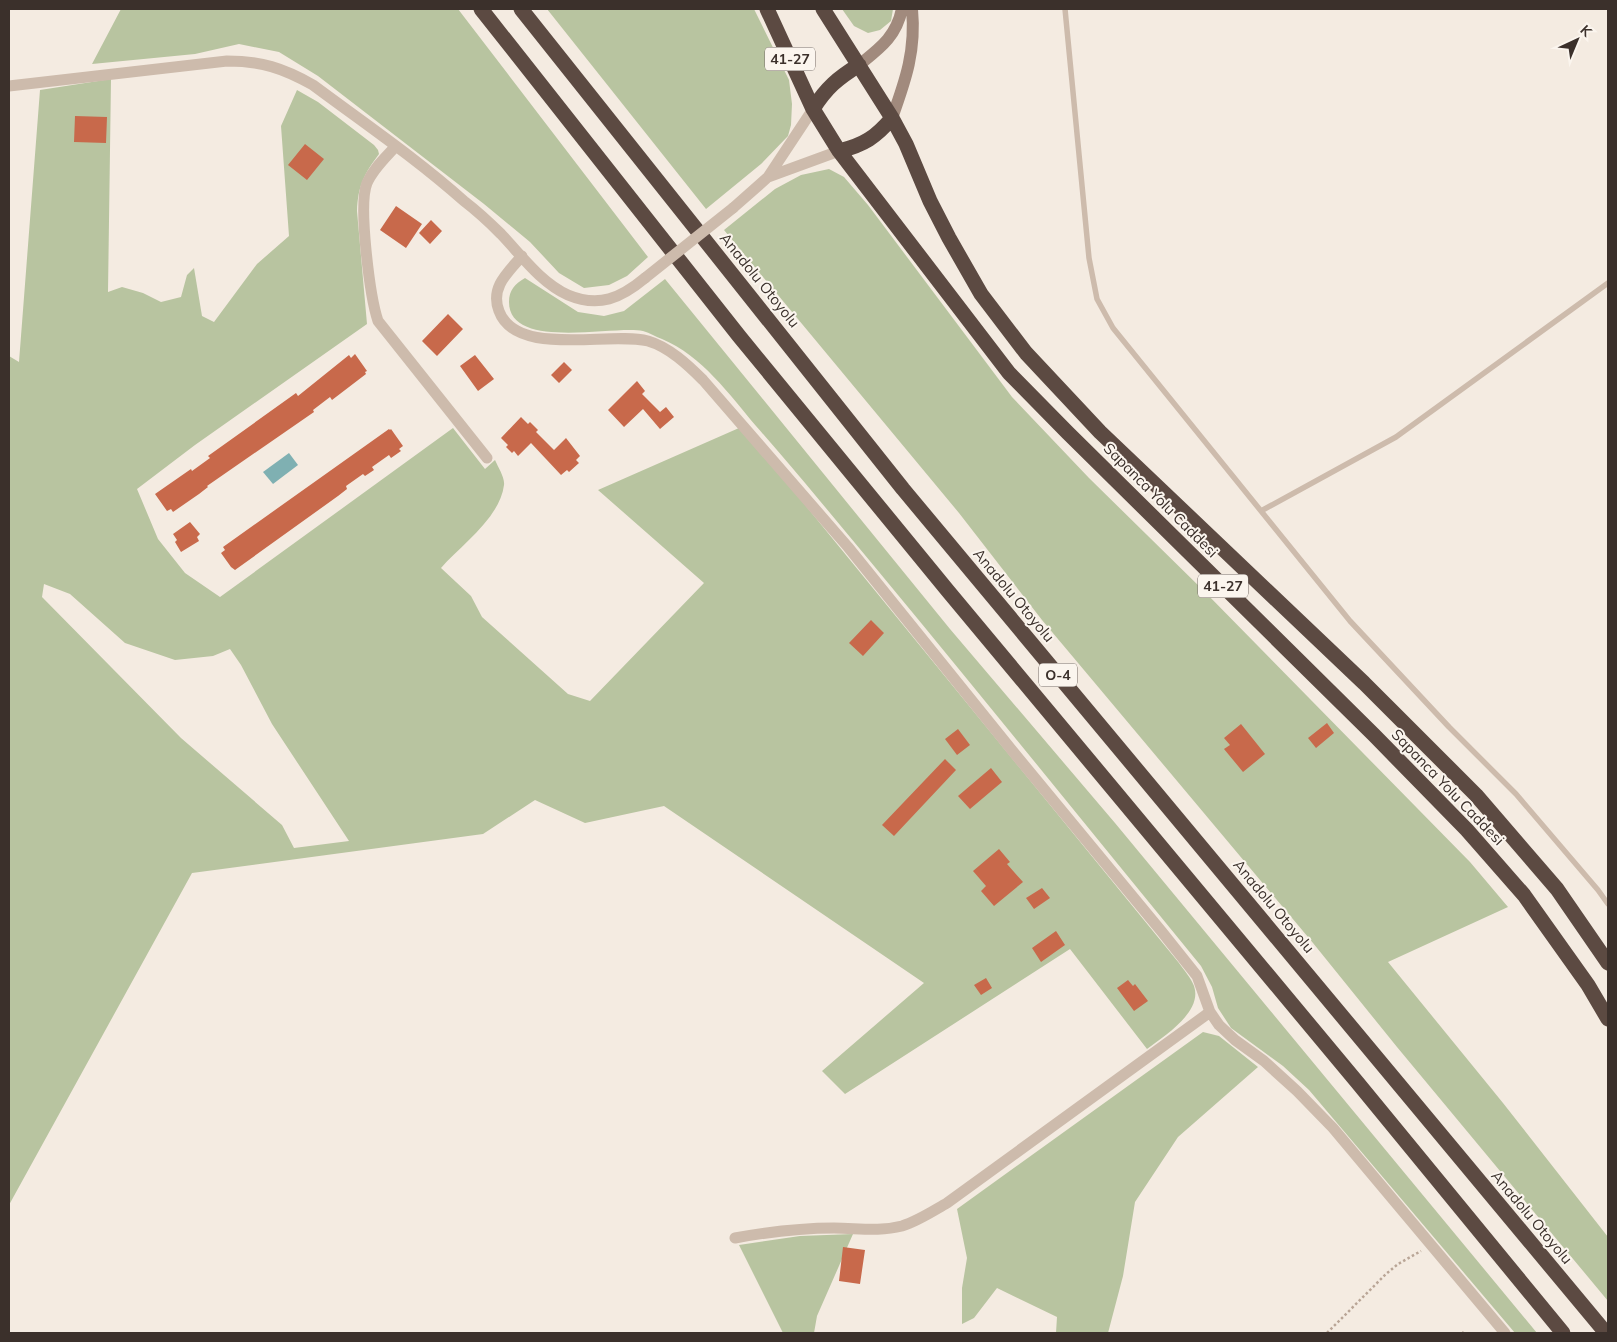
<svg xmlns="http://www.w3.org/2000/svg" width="1617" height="1342" font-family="Mulish,sans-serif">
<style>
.green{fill:#b8c4a0;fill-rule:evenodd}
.water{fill:#7fb0b2}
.building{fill:#c8694b}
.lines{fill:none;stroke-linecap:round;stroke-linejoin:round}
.path{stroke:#b9a596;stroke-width:2.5;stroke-dasharray:2.5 2.5;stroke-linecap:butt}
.lane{stroke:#cdbbac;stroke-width:5.5}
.street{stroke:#cdbbac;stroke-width:11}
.secondary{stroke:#a18a7d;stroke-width:12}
.highway{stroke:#5c4a42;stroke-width:15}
.street-bridge{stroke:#cdbbac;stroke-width:11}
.labels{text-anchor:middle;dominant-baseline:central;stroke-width:4;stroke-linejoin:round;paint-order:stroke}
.shield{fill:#fbf5ee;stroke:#756b66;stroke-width:1}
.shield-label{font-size:14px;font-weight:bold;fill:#3b302b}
.street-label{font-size:15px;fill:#3b302b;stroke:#fbf5ee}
</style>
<rect width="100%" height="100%" fill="#f4ebe1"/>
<path class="green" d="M121,9H458L648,257L627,276L609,285L584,288L559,273L530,242L484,204L318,76L279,52L239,44L195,54L92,64Z
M547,9H754L789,80L792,104L791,125L788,136L761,164L706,209Z
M842,9H893L891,21L880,30L868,33L854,26Z
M111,79L108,292L122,287L143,293L161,302L181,297L187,275L194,268L202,316L214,322L257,264L289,236L281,126L297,90L318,102L374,145L378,150L379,154C364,174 358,186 357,211L367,324L195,445L137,489L158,539L185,573L220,597L453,428L485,469L495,460C498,467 505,478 504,485C500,518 461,545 441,568L471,596L482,617L568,694L590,701L704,583L598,490L739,428L788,484L1179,963C1184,970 1191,978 1194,986C1203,1012 1164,1036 1147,1049L1070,949L845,1094L822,1071L924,983L664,806L585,823L535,800L483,834L192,873L9,1205V356L19,362L40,90ZM44,584L70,594L125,643L175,660L213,656L230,649L241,665L272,724L349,841L294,848L282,825L181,738L42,597Z
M829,169L844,177L868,205L1012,397L1089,478L1204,591L1470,862L1508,907L1388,962L1503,1103L1608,1237V1301L1397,1047L1313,943L1042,620L959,513L724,230L775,189L801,175Z
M525,278L578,312L604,316L624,311L665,279L950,629L1115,823L1537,1333H1515L1309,1090L1283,1066L1231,1028L1218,1008L1212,987L1201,966C1074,811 949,655 820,501C799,476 778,451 756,426C729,394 702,356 662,339C656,337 650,333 643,331C614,325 509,351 509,302C509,290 515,284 525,278Z
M1203,1032L1219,1036L1258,1067L1178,1137L1135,1202L1123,1276L1108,1333H1056L1057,1317L997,1288L974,1318L962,1324V1288L967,1258L957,1209Z
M853,1234L817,1316L814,1333H783L739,1245L800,1236Z"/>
<path class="water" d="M289,453L298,465L273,484L263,472Z"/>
<path class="building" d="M75,116L107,117L106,143L74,142Z
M305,144L324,159L307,180L288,165Z
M396,206L422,224L406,248L380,230Z
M431,220L442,231L430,244L419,233Z
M448,314L463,329L437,356L422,341Z
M355,354L367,371L365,372L366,374L332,400L330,397L313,410L314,412L207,486L208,487L199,494L173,512L171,509L167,511L155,494L191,469L192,471L210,458L208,456L296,393L298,396L349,355L351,358Z
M475,355L494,379L478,391L460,366Z
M564,362L572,370L559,383L551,375Z
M637,381L645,391L642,394L660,412L666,407L674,417L660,429L643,409L624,427L608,410Z
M521,417L528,424L530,422L538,430L536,432L554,450L566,438L580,456L576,460L579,463L569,472L567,470L561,475L531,443L518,456L514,451L512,453L506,447L508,445L501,438Z
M389,429L390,430L391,429L403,446L399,449L401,451L391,458L389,455L372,467L374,470L365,476L363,474L346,486L347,489L338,496L235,570L231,567L221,553L225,550L223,547Z
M190,522L200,534L197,537L199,541L181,552L175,542L177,540L173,534Z
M871,620L884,633L863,656L849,643Z
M1327,723L1334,733L1316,748L1308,738Z
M1241,724L1265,754L1243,772L1224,749L1230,745L1224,738Z
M958,729L970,745L957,755L945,739Z
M945,759L956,770L894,836L882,825Z
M991,768L1002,782L970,809L958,796Z
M999,849L1010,862L1007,864L1023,882L994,906L981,891L986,886L973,871Z
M1042,888L1050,898L1034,909L1026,898Z
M1056,931L1065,945L1041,962L1032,948Z
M986,978L992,988L981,995L974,985Z
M1128,980L1133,986L1135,984L1148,1001L1134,1011L1117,988Z
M843,1247L865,1250L860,1284L839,1281Z"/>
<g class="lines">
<path class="path" d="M1462,1332L1463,1333
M1327,1333L1386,1274L1398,1264L1421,1251"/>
<path class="lane" d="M1065,9L1089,258L1097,299L1113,328L1350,621L1449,727L1516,794L1598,890L1608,904
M1261,511L1396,437L1608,283"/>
<path class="street" d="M9,86L227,61C261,61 283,68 313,85C364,123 417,159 464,201C477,211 489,222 501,234C521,255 541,283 568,295C599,308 621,298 645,278
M395,147C385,158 373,169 367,183C358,205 370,297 378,321L487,458
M768,177L839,151
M733,208L768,177L813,109
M522,256C507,273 490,288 499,311C516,358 609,331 648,341C669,347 688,365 703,380L848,547L1015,754L1162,932L1197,976L1210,1012L1219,1025L1235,1040L1264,1061L1297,1091L1333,1128L1505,1333
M735,1238C768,1232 800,1228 834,1228C857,1228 879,1232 902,1226C918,1221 933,1211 947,1203L1210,1012"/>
<path class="secondary" d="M859,65C880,48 896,37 902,9
M892,118C906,79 916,50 912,9"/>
<path class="highway" d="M481,9L739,336L948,591L1357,1082L1563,1333
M521,9L903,489L1606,1333
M767,9L813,109L839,151L1009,373L1068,433L1374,735L1467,830L1524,895L1588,985L1608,1019
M823,9L892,118L906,144L930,201L949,238L981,294L1026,353L1100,432L1364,683L1476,795L1557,889L1608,963
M813,109C826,88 838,78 859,65
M839,151C864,145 876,137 892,118"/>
<path class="street-bridge" d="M645,278L733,208"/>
</g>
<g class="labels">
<g class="shield">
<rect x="765" y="47.5" width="50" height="23" rx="4"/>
<rect x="1198" y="574.5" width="50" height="23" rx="4"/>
<rect x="1039" y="663.5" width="38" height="23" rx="4"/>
</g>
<g class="shield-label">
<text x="790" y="59">41-27</text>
<text x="1223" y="586">41-27</text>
<text x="1058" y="675">O-4</text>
</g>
<g class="street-label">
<text transform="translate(760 280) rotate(51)">Anadolu Otoyolu</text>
<text transform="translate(1161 500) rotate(45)">Sapanca Yolu Caddesi</text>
<text transform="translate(1014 595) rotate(50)">Anadolu Otoyolu</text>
<text transform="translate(1448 787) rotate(46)">Sapanca Yolu Caddesi</text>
<text transform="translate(1274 906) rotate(50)">Anadolu Otoyolu</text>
<text transform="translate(1532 1217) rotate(50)">Anadolu Otoyolu</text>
</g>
</g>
<rect width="1617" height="1342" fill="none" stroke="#3b302b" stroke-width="20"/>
<g transform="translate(1577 40) rotate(44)" stroke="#fbf5ee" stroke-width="4" paint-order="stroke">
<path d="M0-4L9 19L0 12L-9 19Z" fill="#3b302b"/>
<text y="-8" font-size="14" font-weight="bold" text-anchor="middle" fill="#3b302b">K</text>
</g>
</svg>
